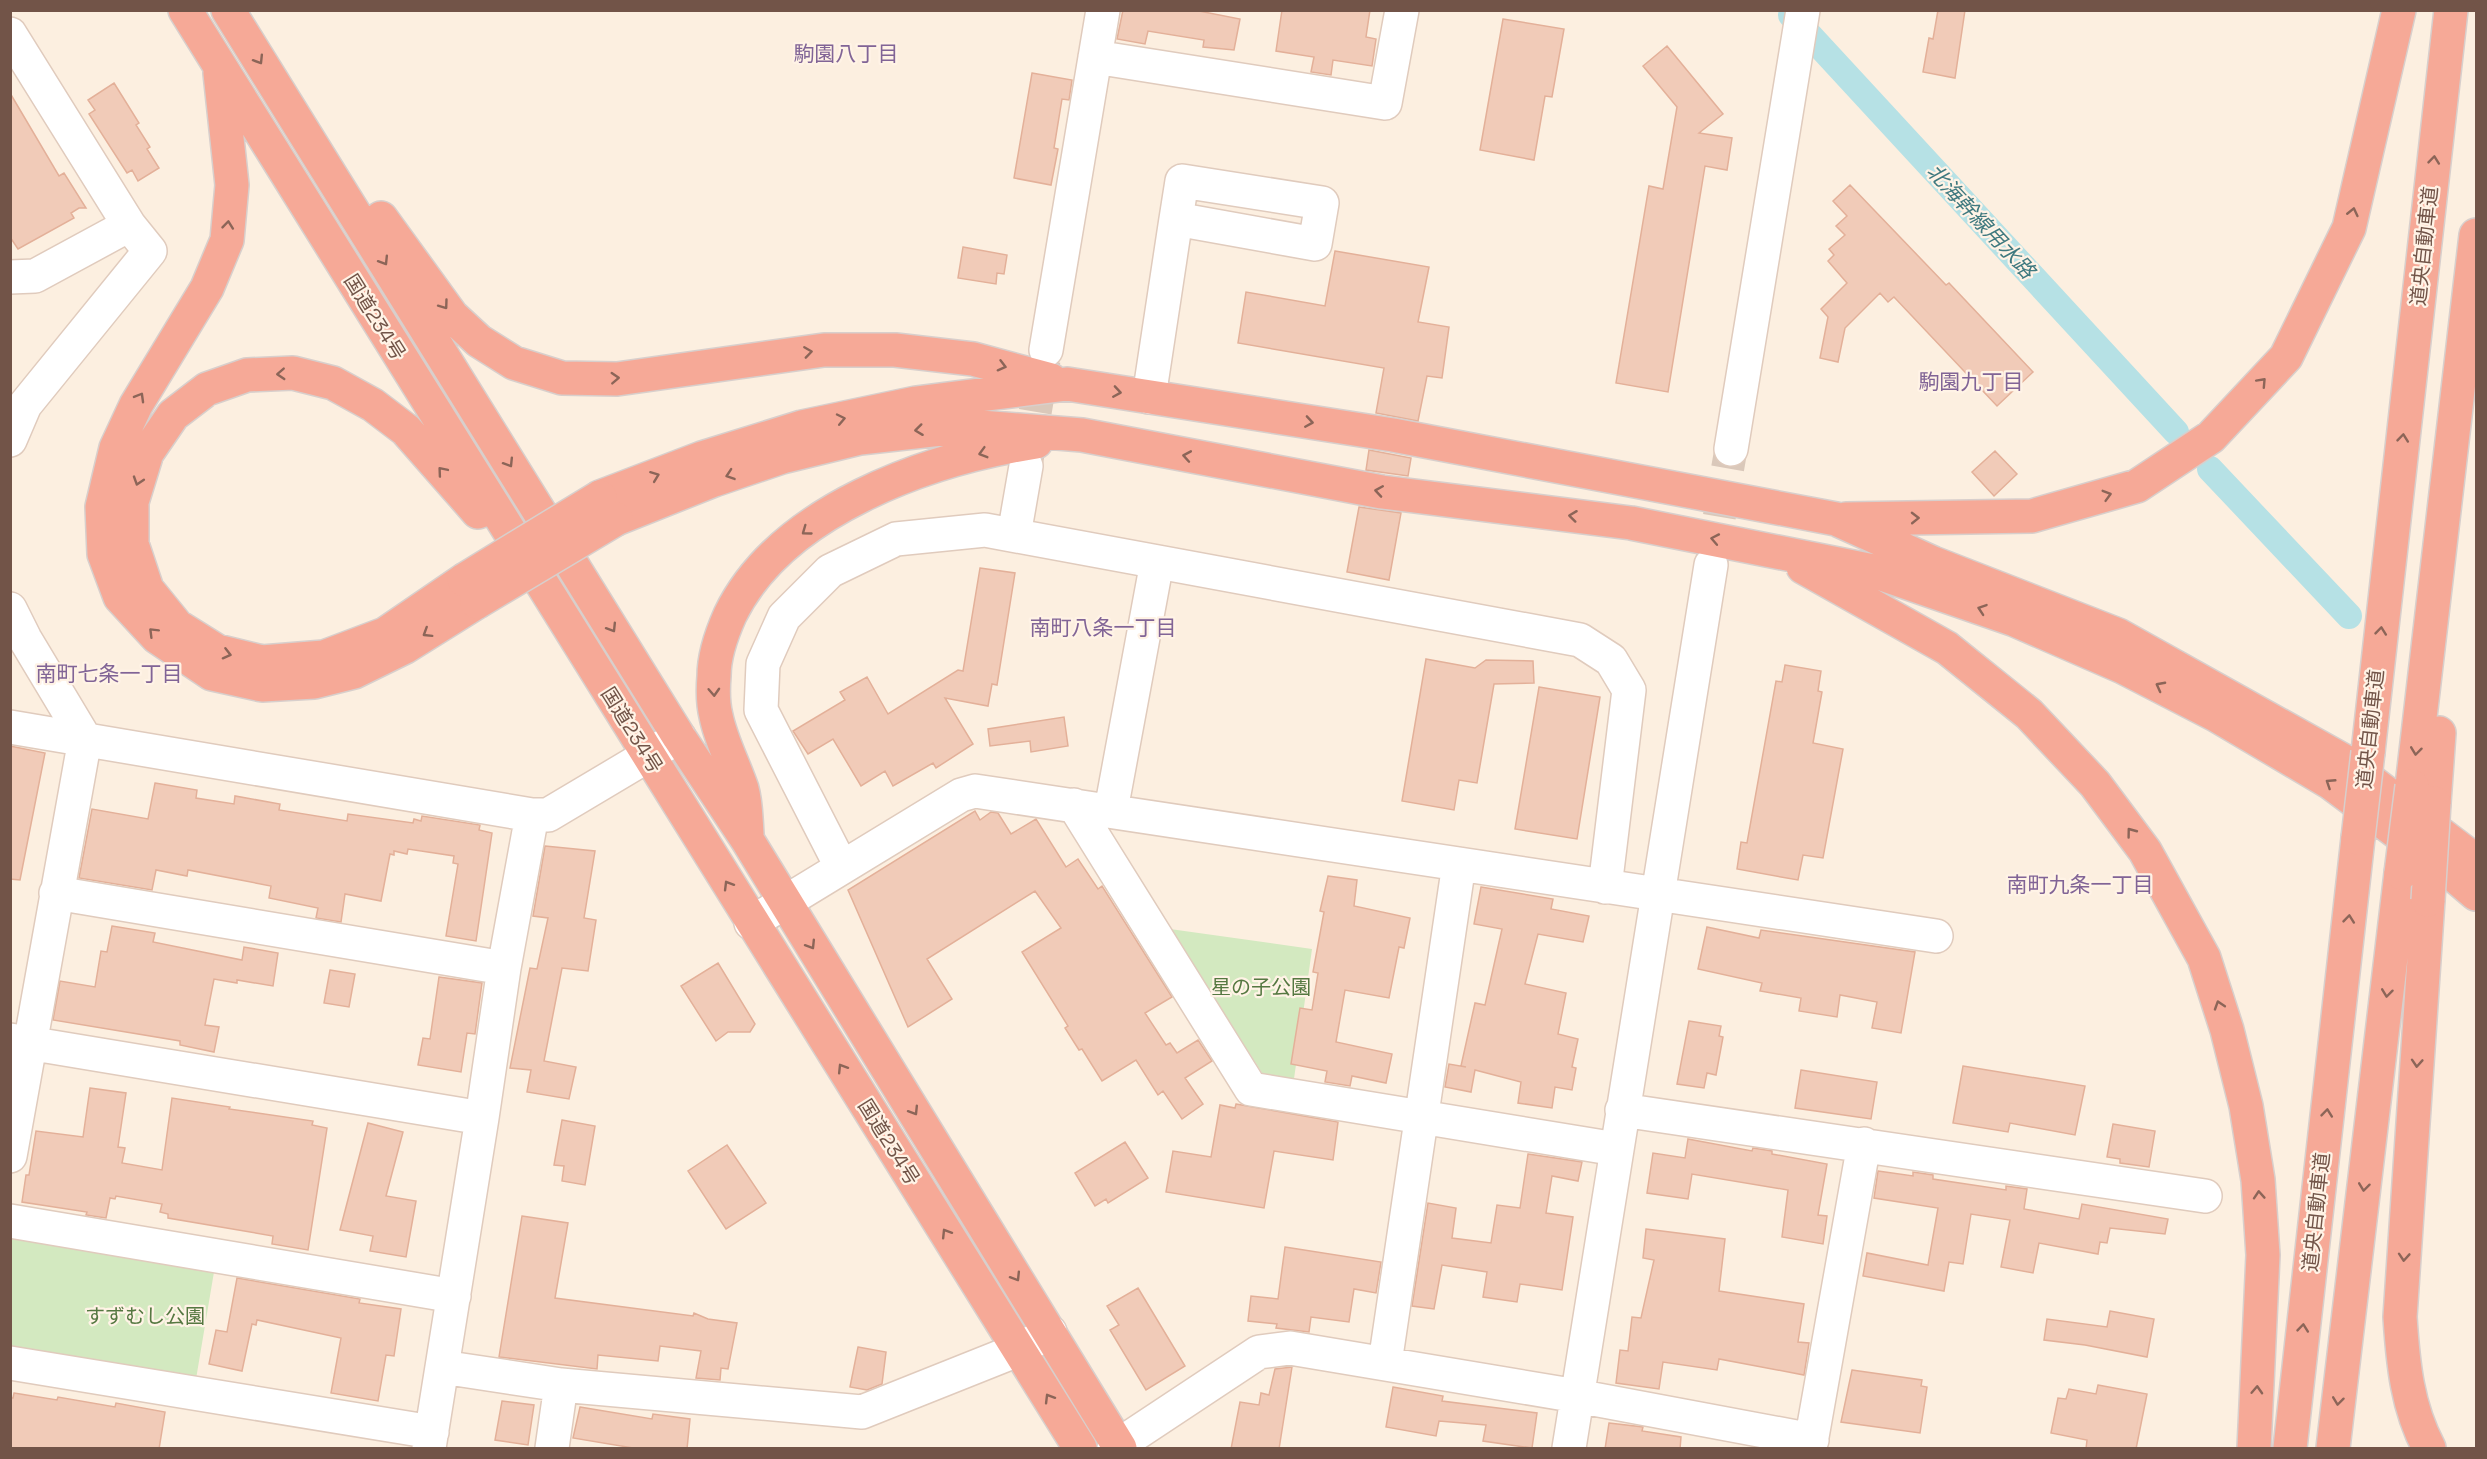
<svg xmlns="http://www.w3.org/2000/svg" width="2487" height="1459" font-family="'Space Grotesk','Noto Sans JP',sans-serif">
<style>
.green{fill:#d3e9c0}
.lines{fill:none;stroke-linecap:round;stroke-linejoin:round}
.canal{stroke:#b6e1e5;stroke-width:26}
.building{fill:#f1cbb8;stroke:#e3b099;stroke-width:1.5}
.minor-tunnel{stroke:#dac8ba;stroke-width:33;stroke-dasharray:33 16;stroke-linecap:butt}
.minor-casing{stroke:#e0cbbd;stroke-width:36}
.highway-casing{stroke:#d8cfcc;stroke-width:36}
.minor{stroke:#fff;stroke-width:33}
.highway{stroke:#f6a997;stroke-width:33}
.highway-bridge-casing{stroke:#d8cfcc;stroke-width:36;stroke-linecap:butt}
.highway-bridge{stroke:#f6a997;stroke-width:33}
.oneway{stroke:#8c6558}
.labels{text-anchor:middle;dominant-baseline:central;stroke-width:4.5;stroke-linejoin:round;paint-order:stroke}
.street-label{font-size:20px;fill:#725448;stroke:#fff3e6}
.park-label{font-size:20px;fill:#557841;stroke:#fff3e6}
.neighbourhood-label{font-size:21px;fill:#816496;stroke:#fff3e6}
.water-label{font-size:21px;font-style:italic;fill:#3f797f;stroke:#fff3e6}
</style>
<rect width="100%" height="100%" fill="#fcefe0"/>
<path class="green" d="M1170,929L1312,949L1294,1079L1264,1076Z
M11,1234L215,1266L195,1385L11,1354Z"/>
<g class="lines">
<path class="canal" d="M1791,15L2176,432
M2210,469L2349,616"/>
</g>
<path class="building" d="M1123,10H1194L1240,19L1234,50L1203,47L1204,40L1148,31L1145,44L1117,39Z
M1282,10H1370L1366,37L1376,39L1372,66L1333,60L1331,75L1311,72L1314,57L1276,51Z
M1938,10H1965L1955,78L1923,72L1929,38L1933,39Z
M1503,19L1564,29L1552,97L1545,96L1534,160L1480,150Z
M1667,46L1723,114L1699,133L1732,138L1727,170L1705,166L1668,392L1616,383L1649,186L1663,189L1677,107L1643,66Z
M1032,73L1072,80L1069,100L1062,99L1054,148L1058,149L1051,185L1014,178Z
M114,83L139,123L136,125L150,147L147,149L159,168L138,181L132,170L127,173L89,114L95,110L88,100Z
M10,93L59,176L64,173L86,208H79L71,213L74,218L18,249L10,237Z
M1850,185L1946,285L1949,283L2033,372L1997,406L1894,297L1888,302L1880,293L1845,328L1838,362L1820,358L1828,317L1821,309L1847,283L1828,261L1834,255L1829,249L1845,235L1836,226L1847,216L1833,201Z
M963,247L1007,255L1004,274L997,273L996,284L958,278Z
M1335,251L1429,267L1418,322L1449,327L1442,378L1427,376L1418,421L1376,413L1384,368L1238,343L1246,292L1325,306Z
M1369,450L1411,458L1408,476L1366,470Z
M1995,451L2017,474L1994,496L1972,472Z
M1359,507L1401,513L1389,580L1347,572Z
M980,568L1015,573L997,685L992,684L988,706L945,698L973,744L936,768L933,763L893,786L885,771L861,786L833,739L808,754L793,731L845,700L840,692L867,677L888,714L958,670L963,671Z
M1426,659L1475,668L1486,660L1533,661L1534,683L1494,684L1477,783L1459,780L1454,810L1402,801Z
M1785,665L1821,671L1818,691L1822,692L1813,743L1843,749L1823,858L1803,855L1798,880L1737,869L1741,842L1747,843L1776,681L1782,682Z
M1539,687L1600,697L1577,839L1515,829Z
M1064,717L1068,746L1031,752L1030,741L990,746L988,729Z
M10,746L45,753L20,880L10,879Z
M155,783L197,790L196,798L234,804L235,796L280,804L279,810L347,821L348,814L413,823L414,819L421,821L422,816L480,825L479,830L492,833L476,941L446,936L458,864L453,863L454,856L408,849L407,854L394,851V855L390,854L381,901L345,894L341,922L316,918L318,908L269,898L271,886L188,870L187,876L156,870L152,890L79,878L92,809L148,819Z
M975,811L980,820L991,812L998,813L1011,834L1036,819L1066,867L1078,859L1098,889L1102,886L1172,997L1145,1013L1166,1045L1170,1043L1177,1053L1198,1040L1212,1061L1185,1078L1203,1104L1182,1119L1163,1091L1158,1095L1136,1060L1102,1081L1082,1049L1079,1050L1065,1028L1068,1026L1022,952L1061,928L1035,891L927,959L952,999L908,1027L848,890Z
M545,846L595,851L584,918L596,920L588,971L562,968L544,1061L576,1067L569,1099L527,1092L531,1070L510,1068L530,968L537,969L548,918L533,916Z
M1328,876L1357,880L1354,906L1410,918L1404,948L1399,947L1389,998L1345,990L1336,1042L1392,1054L1386,1083L1352,1076L1350,1086L1325,1082L1327,1071L1291,1064L1300,1008L1312,1010L1318,973L1313,972L1324,912L1320,911Z
M1481,887L1553,899L1551,909L1589,916L1583,942L1538,934L1525,984L1566,993L1558,1034L1578,1039L1572,1067L1576,1068L1572,1090L1555,1087L1552,1108L1518,1103L1521,1082L1475,1070L1471,1092L1445,1087L1449,1064L1466,1067L1461,1066L1475,1003L1485,1005L1502,929L1474,924Z
M112,926L155,933L153,942L242,960L244,947L278,953L273,986L237,980V983L214,979L205,1025L219,1027L214,1052L180,1045V1041L53,1020L60,981L95,987L101,951L107,952Z
M1707,927L1759,938L1761,930L1915,952L1901,1033L1872,1028L1877,1002L1840,995L1837,1017L1799,1011L1801,998L1760,991L1762,983L1698,969Z
M718,963L755,1024L750,1032H728L716,1041L681,986Z
M330,970L355,974L349,1007L324,1003Z
M439,977L482,983L475,1034L467,1033L461,1072L418,1065L423,1038L430,1039Z
M1689,1021L1721,1026L1719,1036L1723,1037L1716,1075L1707,1073L1704,1088L1677,1084Z
M1963,1066L2085,1086L2075,1135L2010,1123L2008,1132L1953,1123Z
M1801,1070L1877,1082L1871,1119L1795,1108Z
M90,1088L126,1093L118,1147L125,1148L122,1163L162,1170L172,1098L230,1107L229,1109L313,1121L312,1125L327,1128L308,1250L272,1244L273,1236L168,1218V1214L160,1212L162,1204L116,1196L115,1199L110,1198L106,1218L86,1215L87,1212L22,1202L26,1175H29L36,1131L83,1137Z
M1236,1104L1338,1122L1333,1160L1274,1151L1264,1208L1166,1192L1173,1151L1211,1157L1220,1105L1235,1108Z
M562,1120L595,1126L585,1185L562,1181L564,1166L554,1165Z
M368,1123L403,1132L386,1196L416,1201L406,1257L370,1251L373,1236L340,1230Z
M2113,1124L2155,1131L2149,1167L2120,1163V1159L2107,1157Z
M1688,1139L1752,1151L1753,1148L1772,1151V1154L1827,1164L1818,1215L1827,1216L1823,1244L1782,1237L1788,1190L1692,1174L1688,1199L1647,1193L1653,1153L1685,1158Z
M1125,1142L1148,1178L1108,1203L1106,1199L1095,1206L1075,1173Z
M727,1145L766,1203L726,1229L688,1171Z
M1528,1154L1582,1162L1578,1181L1552,1176L1546,1213L1573,1217L1562,1290L1520,1284L1517,1302L1483,1297L1487,1272L1442,1265L1434,1309L1412,1306L1428,1203L1456,1208L1452,1238L1491,1243L1497,1205L1520,1208Z
M1878,1171L1913,1176V1172L1933,1175V1179L2006,1190V1186L2027,1189L2024,1209L2079,1219L2082,1204L2168,1219L2165,1234L2110,1228L2107,1243L2100,1242L2098,1254L2039,1243L2033,1273L2001,1267L2010,1220L1971,1214L1963,1264L1949,1262L1944,1291L1863,1276L1867,1253L1928,1265L1938,1208L1874,1198Z
M522,1216L568,1223L555,1298L693,1316L694,1313L708,1319L737,1323L728,1369L721,1368L720,1380L696,1378L701,1351L660,1346L658,1361L598,1355L597,1369L499,1357Z
M1646,1229L1725,1239L1719,1291L1804,1304L1798,1342L1809,1343L1804,1375L1719,1359L1717,1370L1663,1362L1659,1389L1616,1383L1620,1350L1628,1351L1632,1317L1641,1318L1654,1260L1643,1258Z
M1285,1247L1381,1262L1376,1293L1354,1289L1349,1322L1311,1317L1309,1332L1276,1328L1277,1324L1248,1321L1251,1296L1278,1299Z
M237,1278L360,1299L359,1303L401,1309L394,1356L386,1355L378,1401L331,1393L341,1338L257,1320L256,1325L252,1324L242,1371L209,1364L216,1330L227,1332Z
M1138,1288L1185,1366L1146,1390L1110,1330L1119,1325L1107,1306Z
M2110,1311L2154,1319L2147,1357L2085,1345L2044,1340L2047,1319L2107,1327Z
M858,1347L886,1352L882,1384L867,1390L850,1387Z
M1292,1367L1279,1449H1231L1240,1402L1259,1405L1261,1393L1269,1395L1275,1369Z
M1852,1370L1922,1380L1921,1386L1927,1387L1920,1433L1841,1422Z
M2098,1385L2147,1394L2136,1449H2086L2087,1440L2051,1433L2058,1398L2066,1399L2069,1389L2096,1394Z
M1393,1387L1443,1396L1442,1401L1537,1413L1532,1448L1483,1441L1486,1425L1439,1421L1436,1436L1386,1427Z
M14,1393L57,1400L58,1397L115,1407L116,1403L165,1412L159,1449H10V1398H13Z
M502,1401L534,1405L528,1445L495,1440Z
M580,1407L652,1419L653,1414L690,1419L687,1449H639L573,1438Z
M1609,1423L1643,1427L1642,1431L1681,1437L1680,1449H1605Z"/>
<g class="lines">
<path class="minor-tunnel" d="M1027,460L1044,360
M1711,565L1731,449"/>
<defs>
<path id="minor" d="M10,34L129,225L150,251L25,405L10,440
M1095,57L1385,103L1402,10
M10,277L35,276L129,225
M1046,350L1103,10
M1149,397L1176,219L1315,244L1322,203L1182,181L1176,219
M1731,449L1803,10
M1014,535L1026,466
M10,609L25,639L85,739L10,1156
M10,727L532,815
M1074,805L1251,1089L1616,1149
M1111,810L1157,562
M841,866L761,710L763,664L784,617L830,571L896,539L985,530L1580,640L1611,660L1629,690L1605,887
M56,893L504,968
M751,923L961,795L975,791L1936,936
M10,1040L482,1118
M1622,1110L2205,1196
M10,1221L454,1296
M10,1363L432,1432
M1385,1363L1459,864
M442,1367L561,1385L862,1412L1020,1349L1050,1332
M429,1448L482,1118L504,968L532,815H548L679,737
M552,1448L561,1385
M1114,1448L1259,1352L1290,1348L1577,1396L1812,1440
M1569,1448L1711,565
M1810,1448L1864,1144"/>
<path id="highway" d="M185,10L1080,1448
M228,10L679,737L748,841L1120,1448
M220,73L232,185L227,240L207,288L136,405L116,448L102,507L104,554L120,597L157,637L212,674L262,685L314,682L354,672L405,647L477,602
M381,218L452,316L479,341L514,363L562,378L617,379L824,350H895L973,359L1051,380
M600,497L702,458L802,427L916,403L1067,384L1393,435L1836,519L1933,563L2118,635L2344,761L2476,861
M616,519L714,480L782,457L860,438L968,426L1082,435L1382,492L1631,523L1873,571L2015,620L2123,667L2216,715L2331,783L2449,871L2476,894
M1846,519L2032,516L2137,486L2211,437L2286,357L2349,228L2399,10
M1803,567L1947,648L2029,714L2095,784L2145,851L2204,958L2227,1030L2246,1106L2258,1180L2263,1255L2254,1448
M464,580L385,634L324,657L262,662L217,651L177,626L147,589L132,544V502L147,453L173,415L207,389L247,375L293,373L333,383L373,405L406,430L478,512
M2368,752L2451,10
M2412,786L2476,235
M2434,803L2439,733
M747,834C746,820 746,803 742,789C734,765 721,741 716,716C713,704 713,688 714,676C714,655 722,633 730,615C781,510 928,459 1036,442
M2428,900L2400,1317C2403,1363 2407,1407 2429,1448
M2290,1448L2358,838
M2333,1448L2401,873"/>
</defs>
<use href="#minor" class="minor-casing"/>
<use href="#highway" class="highway-casing"/>
<use href="#minor" class="minor"/>
<use href="#highway" class="highway"/>
<defs>
<path id="highway-bridge" d="M464,580L600,497
M477,602L616,519
M2358,838L2368,752
M2401,873L2412,786
M2428,900L2434,803"/>
</defs>
<use href="#highway-bridge" class="highway-bridge-casing"/>
<use href="#highway-bridge" class="highway-bridge"/>
</g>
<defs><path id="oneway-chevron" d="M-2-3.5L2.5 0L-2 3.5" fill="none" stroke-width="1.6" stroke-linecap="round" stroke-linejoin="round" transform="scale(1.5)"/></defs>
<g class="oneway">
<use href="#oneway-chevron" transform="translate(259 60) rotate(58)"/>
<use href="#oneway-chevron" transform="translate(2434 160) rotate(-84)"/>
<use href="#oneway-chevron" transform="translate(2353 212) rotate(-77)"/>
<use href="#oneway-chevron" transform="translate(228 225) rotate(-84)"/>
<use href="#oneway-chevron" transform="translate(384 261) rotate(58)"/>
<use href="#oneway-chevron" transform="translate(444 305) rotate(54)"/>
<use href="#oneway-chevron" transform="translate(808 352) rotate(-8)"/>
<use href="#oneway-chevron" transform="translate(1002 366) rotate(15)"/>
<use href="#oneway-chevron" transform="translate(281 374) rotate(177)"/>
<use href="#oneway-chevron" transform="translate(615 378) rotate(-3)"/>
<use href="#oneway-chevron" transform="translate(2262 382) rotate(-47)"/>
<use href="#oneway-chevron" transform="translate(1117 392) rotate(9)"/>
<use href="#oneway-chevron" transform="translate(140 397) rotate(-60)"/>
<use href="#oneway-chevron" transform="translate(841 419) rotate(-12)"/>
<use href="#oneway-chevron" transform="translate(1309 422) rotate(9)"/>
<use href="#oneway-chevron" transform="translate(919 430) rotate(173)"/>
<use href="#oneway-chevron" transform="translate(2403 438) rotate(-84)"/>
<use href="#oneway-chevron" transform="translate(983 453) rotate(164)"/>
<use href="#oneway-chevron" transform="translate(1187 456) rotate(-170)"/>
<use href="#oneway-chevron" transform="translate(509 463) rotate(58)"/>
<use href="#oneway-chevron" transform="translate(442 471) rotate(-130)"/>
<use href="#oneway-chevron" transform="translate(730 475) rotate(161)"/>
<use href="#oneway-chevron" transform="translate(655 476) rotate(-21)"/>
<use href="#oneway-chevron" transform="translate(138 481) rotate(108)"/>
<use href="#oneway-chevron" transform="translate(1379 491) rotate(-171)"/>
<use href="#oneway-chevron" transform="translate(2107 495) rotate(-16)"/>
<use href="#oneway-chevron" transform="translate(1573 516) rotate(-173)"/>
<use href="#oneway-chevron" transform="translate(1915 518) rotate(-1)"/>
<use href="#oneway-chevron" transform="translate(806 531) rotate(144)"/>
<use href="#oneway-chevron" transform="translate(1715 539) rotate(-169)"/>
<use href="#oneway-chevron" transform="translate(1982 609) rotate(-161)"/>
<use href="#oneway-chevron" transform="translate(612 628) rotate(58)"/>
<use href="#oneway-chevron" transform="translate(2381 631) rotate(-84)"/>
<use href="#oneway-chevron" transform="translate(153 632) rotate(-135)"/>
<use href="#oneway-chevron" transform="translate(427 633) rotate(148)"/>
<use href="#oneway-chevron" transform="translate(227 654) rotate(14)"/>
<use href="#oneway-chevron" transform="translate(2160 686) rotate(-152)"/>
<use href="#oneway-chevron" transform="translate(714 692) rotate(87)"/>
<use href="#oneway-chevron" transform="translate(2416 751) rotate(97)"/>
<use href="#oneway-chevron" transform="translate(2330 783) rotate(-147)"/>
<use href="#oneway-chevron" transform="translate(2131 832) rotate(-127)"/>
<use href="#oneway-chevron" transform="translate(728 885) rotate(-121)"/>
<use href="#oneway-chevron" transform="translate(2349 919) rotate(-84)"/>
<use href="#oneway-chevron" transform="translate(811 945) rotate(58)"/>
<use href="#oneway-chevron" transform="translate(2387 993) rotate(97)"/>
<use href="#oneway-chevron" transform="translate(2219 1005) rotate(-108)"/>
<use href="#oneway-chevron" transform="translate(2417 1063) rotate(94)"/>
<use href="#oneway-chevron" transform="translate(842 1068) rotate(-122)"/>
<use href="#oneway-chevron" transform="translate(914 1111) rotate(58)"/>
<use href="#oneway-chevron" transform="translate(2327 1113) rotate(-84)"/>
<use href="#oneway-chevron" transform="translate(2364 1187) rotate(97)"/>
<use href="#oneway-chevron" transform="translate(2259 1195) rotate(-94)"/>
<use href="#oneway-chevron" transform="translate(946 1233) rotate(-122)"/>
<use href="#oneway-chevron" transform="translate(2404 1257) rotate(94)"/>
<use href="#oneway-chevron" transform="translate(1016 1277) rotate(58)"/>
<use href="#oneway-chevron" transform="translate(2303 1328) rotate(-84)"/>
<use href="#oneway-chevron" transform="translate(2257 1390) rotate(-87)"/>
<use href="#oneway-chevron" transform="translate(1049 1398) rotate(-121)"/>
<use href="#oneway-chevron" transform="translate(2338 1401) rotate(97)"/>
</g>
<g class="labels">
<g class="street-label">
<text transform="translate(2424 246) rotate(-84)">道央自動車道</text>
<text transform="translate(375 317) rotate(58)">国道234号</text>
<text transform="translate(2370 729) rotate(-84)">道央自動車道</text>
<text transform="translate(632 730) rotate(58)">国道234号</text>
<text transform="translate(889 1142) rotate(58)">国道234号</text>
<text transform="translate(2316 1212) rotate(-84)">道央自動車道</text>
</g>
<g class="park-label">
<text x="1261" y="987">星の子公園</text>
<text x="145" y="1316">すずむし公園</text>
</g>
<g class="neighbourhood-label">
<text x="846" y="53">駒園八丁目</text>
<text x="1971" y="381">駒園九丁目</text>
<text x="1103" y="627">南町八条一丁目</text>
<text x="109" y="673">南町七条一丁目</text>
<text x="2080" y="884">南町九条一丁目</text>
</g>
<g class="water-label">
<text transform="translate(1981 221) rotate(47)">北海幹線用水路</text>
</g>
</g>
<rect width="2487" height="1459" fill="none" stroke="#725448" stroke-width="24"/>
</svg>
